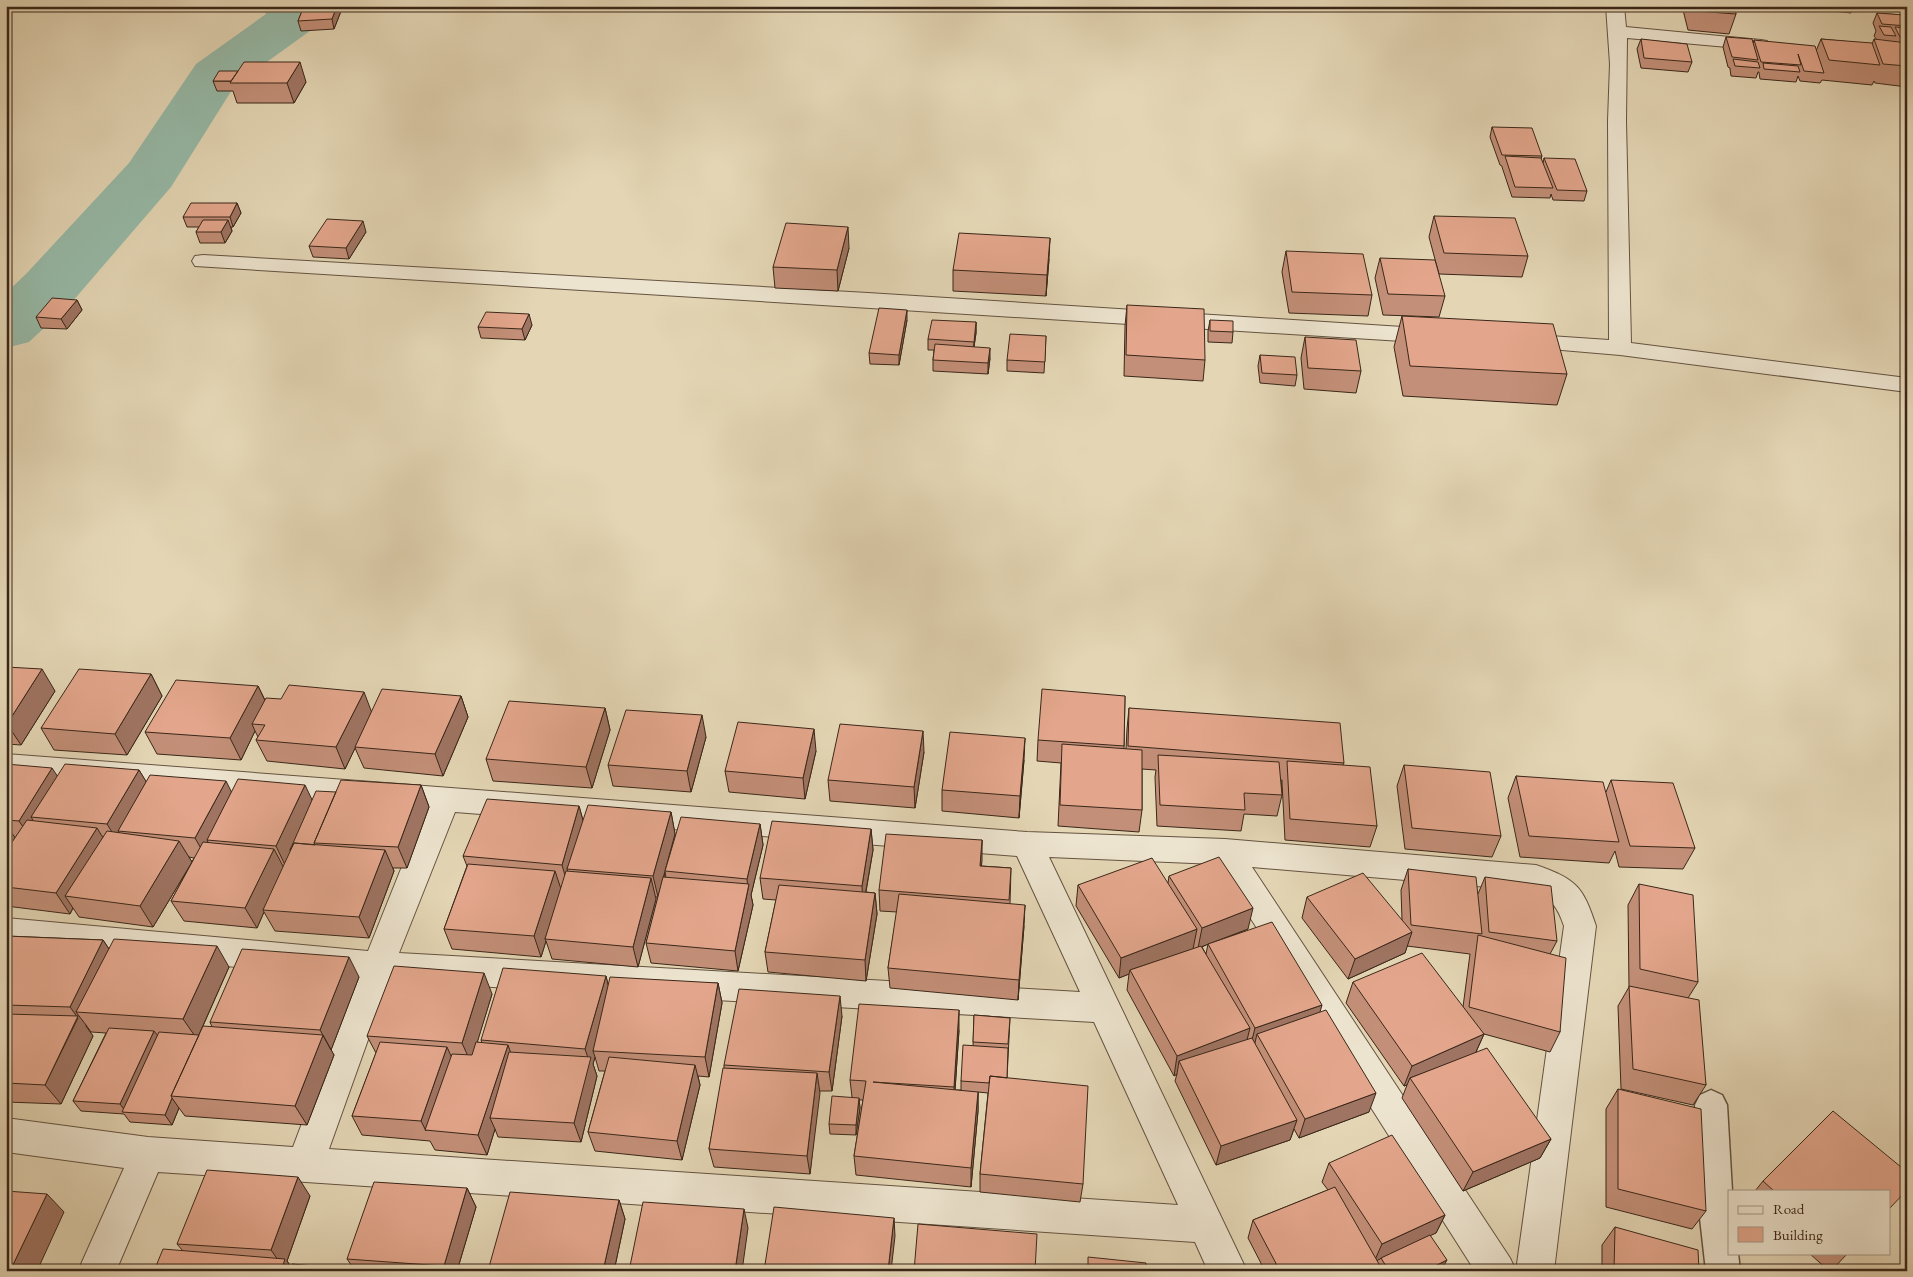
<svg xmlns="http://www.w3.org/2000/svg" width="1913" height="1277" font-family="'EB Garamond',serif">
<style>
.lines{fill:none;stroke-linecap:round;stroke-linejoin:round}
.river{fill:#97baa8;fill-rule:evenodd}
.service-casing{stroke:#645340;stroke-width:3}
.minor-casing{stroke:#645340;stroke-width:2}
.service{fill:#ede4cf;fill-rule:evenodd}
.minor{fill:#ede4cf;fill-rule:evenodd}
.wall{fill:#c38f78;stroke:#3a2719;fill-rule:evenodd}
.shaded-wall{fill:#9f7462;stroke:#3a2719}
.building{fill:#e3a68c;stroke:#3a2719}
</style>
<rect width="100%" height="100%" fill="#e4d6b5"/>
<filter id="stains"><feTurbulence type="fractalNoise" baseFrequency=".004" numOctaves="4"/><feColorMatrix values="0 0 0 0 .2 0 0 0 0 .09 0 0 0 0 .02 0 0 0 .5 -.17"/></filter>
<radialGradient id="worn" r=".72"><stop offset=".6" stop-color="#630" stop-opacity="0"/><stop offset="1" stop-color="#630" stop-opacity=".3"/></radialGradient>
<g class="lines">
<path class="river" d="M261,6H314L321,17L314,28L235,85L171,187L72,302L29,342L6,348V293L26,274L129,163L196,64L266,14Z"/>
<defs>
<path id="service" d="M1711,1090L1722,1095L1727,1105L1732,1191H1729V1253H1738L1740,1271H1706L1699,1209L1695,1105L1700,1095Z"/>
<path id="minor" d="M1606,6H1624L1626,27L1761,40L1767,41L1770,45L1767,49L1761,50L1627,38L1626,121L1631,343L1907,378V392L1620,355L1514,346L1511,341L1514,336L1522,334L1609,340L1608,121L1610,64Z
M203,255L868,293L1434,329L1442,331L1445,336L1442,341L1434,343L195,266L192,261L195,256Z
M6,754L1027,832L1225,839L1536,865C1576,879 1583,886 1596,926L1554,1271H1516L1564,926C1558,908 1552,899 1534,891L1252,867L1510,1258L1516,1271H1475L1216,864L1049,857L1247,1271H1208L1195,1242L158,1172L116,1271H78L124,1168L6,1152V1118L148,1137L293,1147L357,978L6,946V918L368,951L425,809L6,776ZM455,812L1017,856L1080,992L399,953ZM389,981L1094,1022L1178,1205L329,1149Z"/>
</defs>
<use href="#service" class="service-casing"/>
<use href="#minor" class="minor-casing"/>
<use href="#service" class="service"/>
<use href="#minor" class="minor"/>
</g>
<path class="wall" d="M304,6H343L334,29L301,31L298,21Z
M1682,6H1734L1736,14L1729,34L1688,30Z
M1795,6H1811V8Z
M1813,6H1854L1851,13L1814,9Z
M1905,6H1907V87L1875,83L1874,81L1872,85L1822,80L1820,83L1800,81L1798,76L1796,82L1760,79L1759,73V72H1758L1756,78L1731,76L1730,69V68L1728,67L1723,47L1726,37L1753,43L1754,40L1816,51L1821,39L1872,44L1874,39L1877,40L1874,36L1876,31L1873,23L1877,13L1901,15Z
M1641,39L1692,62L1688,72L1641,68L1637,49Z
M213,81L306,82L294,103H237L233,91H217Z
M1492,127L1542,156L1541,159L1543,163L1544,158L1587,191L1584,201L1553,200L1551,194L1550,198L1512,197L1502,167V166L1500,165L1490,137Z
M237,203L241,213L233,227H231L232,231L225,243H200L196,232L199,227H187L183,217Z
M1434,216L1528,256L1522,277L1439,274L1429,237Z
M366,232L349,259L313,257L309,246Z
M849,248L838,291L775,288L773,267Z
M1286,251L1372,295L1368,316L1289,313L1282,272Z
M1380,258L1445,296L1439,317L1383,315L1375,278Z
M1049,259L1046,296L953,291V270Z
M77,300L82,310L67,329L41,328L36,317Z
M1127,305L1205,360L1203,381L1124,376L1125,326Z
M1402,316L1567,374L1557,405L1403,396L1394,347Z
M907,320L899,365L870,364L869,353Z
M1210,320L1233,332L1232,343L1208,342V331Z
M976,322V333L974,347L990,358L988,374L933,371V360L934,350H928V339Z
M532,325L525,340L481,338L478,327Z
M1046,336L1044,373L1007,371V360Z
M1305,337L1361,371L1356,393L1304,389L1301,358Z
M1260,355L1297,375L1295,386L1260,383L1258,366Z
M6,667L55,691L21,745L6,744Z
M151,674L162,696L127,755L54,750L41,728Z
M258,686L265,700L372,712L461,696L468,717L443,776L364,768L355,748L345,769L267,761L256,740L258,737L255,731L241,760L157,754L145,732Z
M1125,696L1124,749H1126L1127,729L1129,708L1344,763L1343,765L1377,826L1370,847L1285,840L1282,782V780H1281L1282,795L1277,816L1244,814L1241,831L1157,826L1155,777L1156,770L1142,769V810L1139,832L1058,826L1061,763L1037,761L1038,740Z
M605,708L610,730L592,788L493,781L486,759Z
M706,737L691,792L613,786L608,765Z
M816,751L805,799L729,792L725,771Z
M924,752L915,808L830,801L828,780Z
M1024,760L1019,818L942,811V790Z
M6,764L57,776L139,770L146,782L231,792L312,800L336,792L421,785L429,807L407,868H393L394,871L369,938L275,931L264,912L257,928L184,921L171,901L194,858L189,857L192,862L153,927L79,917L73,908L70,914L6,906Z
M1404,765L1501,836L1492,857L1405,849L1397,786Z
M1516,776L1606,792L1611,780L1695,848L1683,869L1619,867L1615,851L1609,863L1520,857L1508,798Z
M579,806L583,820L671,812L675,834L667,863L760,824L763,845L751,895L753,905L738,971L651,963L646,943L658,897H656V899L638,967L552,959L546,941L541,957L452,949L444,929L467,866L463,856ZM665,872L666,878L664,877Z
M871,829L873,850L866,892L875,893L877,914L866,981L768,972L765,952L776,900L763,899L760,878Z
M982,840L981,866L1011,868L1010,904L1024,926L1018,1000L890,988L888,968L897,912L880,911L879,890Z
M1408,869L1478,894L1485,877L1557,941L1550,954L1560,1032L1550,1052L1484,1034L1476,1052L1551,1139L1540,1158L1463,1191L1402,1098L1407,1085L1404,1086L1346,1003L1353,982L1463,1007L1470,954L1407,946L1405,953L1348,979L1302,918L1307,897L1402,920L1401,890Z
M1169,876L1248,929L1223,939L1320,1012L1369,1112L1299,1138L1294,1129L1290,1140L1216,1165L1175,1081L1177,1074L1174,1076L1127,990L1129,974L1119,978L1076,906L1078,885L1168,883ZM1208,944L1206,954L1202,947Z
M1639,884L1698,982L1688,998L1706,1085L1693,1105L1621,1089L1618,1006L1629,987L1628,905Z
M6,936L103,940L109,949L229,967L199,1035L212,1027L210,1022L359,977L331,1050L334,1055L307,1125L185,1116L179,1108L172,1125L130,1122L124,1114L81,1111L73,1101L106,1033L91,1032L86,1025V1026L93,1036L61,1104L6,1102Z
M606,976L608,985L718,983L722,1003L709,1077L698,1076L700,1085L682,1160L595,1151L588,1132L605,1071H599L595,1057L593,1064L597,1076L581,1142L498,1137L495,1129L487,1155L435,1150L430,1141L362,1135L352,1116L376,1053L367,1036L492,994L477,1042L482,1043L481,1040Z
M974,1015L1010,1018L1007,1078L1083,1184L1080,1202L980,1192V1174L988,1093L978,1092V1111L971,1187L856,1175L854,1156L863,1100H859L860,1108L856,1135L830,1134L829,1124L852,1097L850,1080L959,1030L955,1090H961V1081L973,1046Z
M842,1016L832,1091H819L810,1174L714,1167L709,1149L724,1068V1065Z
M1618,1089L1706,1211L1692,1229L1606,1207V1109Z
M1329,1163L1445,1215L1436,1233L1430,1235L1442,1269L1439,1271H1265L1248,1238L1253,1220L1328,1190L1322,1182Z
M1763,1181L1889,1191H1755Z
M467,1188L476,1207L457,1271H154L183,1251L177,1244L310,1196L287,1261L291,1267L354,1269L347,1259Z
M619,1200L625,1219L614,1271H491L489,1267Z
M1615,1227L1699,1271H1602V1245Z
M1809,1253H1848L1831,1271H1829Z"/>
<path class="shaded-wall" d="M337,6H343L334,29L332,19Z
M300,62L306,82L294,103L287,83Z
M237,203L241,213L233,227L230,217Z
M228,220L232,231L225,243L221,232Z
M363,221L366,232L349,259L346,248Z
M848,227L849,248L838,291L837,270Z
M1050,238L1049,259L1046,296L1047,275Z
M77,300L82,310L67,329L61,319Z
M907,310V320L899,365V355Z
M529,314L532,325L525,340L522,329Z
M976,322V333L973,353L974,342Z
M990,348V358L988,374V363Z
M42,669L55,691L21,745L7,724Z
M151,674L162,696L127,755L115,734Z
M258,686L268,707L252,724L255,731L241,760L230,738Z
M364,692L372,713L345,769L336,747Z
M461,696L468,717L443,776L435,754Z
M605,708L610,730L592,788L586,767Z
M702,715L706,737L691,792L687,771Z
M814,729L816,751L805,799L803,778Z
M923,731L924,752L915,808L914,787Z
M1025,738L1024,760L1019,818L1020,796Z
M52,768L66,789L31,817L40,831L33,842L19,821Z
M139,770L152,791L118,831L124,839L120,845L107,824Z
M226,781L237,803L207,840L212,850L207,859L195,838Z
M305,785L315,806L290,850L292,855L286,867L276,846Z
M421,785L429,807L407,868L398,847Z
M579,806L585,828L567,869L570,879L568,886L562,865Z
M671,812L675,834L658,897L653,876Z
M760,824L763,845L751,895L753,905L738,971L735,951L748,889L747,879Z
M6,825L19,843L6,864Z
M97,828L110,849L65,896L73,908L70,914L56,893Z
M871,829L873,850L863,907L862,886Z
M982,840V861L979,887L980,866Z
M179,841L192,862L153,927L140,906Z
M274,849L285,870L263,910L264,912L257,928L245,908Z
M385,850L394,871L369,938L359,917Z
M555,871L562,892L545,939L546,941L541,957L534,936Z
M651,878L656,899L638,967L633,947Z
M875,893L877,914L866,981L865,960Z
M1025,905L1024,926L1018,1000L1019,980Z
M1253,908L1248,929L1198,948L1202,928Z
M1197,929L1193,949L1130,970L1129,974L1119,978L1121,958Z
M1412,932L1405,953L1348,979L1355,959Z
M103,940L117,961L76,1012L86,1025V1026L93,1036L61,1104L45,1085L78,1018L70,1007Z
M217,946L229,967L197,1039L183,1019Z
M349,957L359,977L331,1050L320,1030Z
M484,973L492,994L471,1063L462,1043Z
M606,976L611,997L593,1051L595,1057L593,1064L597,1076L581,1142L574,1123L589,1061L585,1049Z
M718,983L722,1003L709,1077L705,1057Z
M840,996L842,1016L832,1091L829,1072Z
M1322,1005L1316,1026L1257,1034L1254,1047L1250,1048L1255,1028Z
M959,1010V1030L954,1106V1087Z
M1250,1028L1245,1048L1179,1061L1177,1074L1174,1076L1177,1056Z
M154,1031L162,1041L126,1112L120,1104Z
M1484,1034L1475,1054L1410,1078L1407,1085L1404,1086L1412,1066Z
M323,1035L334,1055L307,1125L295,1106Z
M508,1045L515,1065L490,1118L495,1129L487,1155L478,1135Z
M447,1047L456,1067L426,1131L421,1121Z
M695,1065L700,1085L682,1160L677,1141Z
M817,1073L820,1093L810,1174L807,1156Z
M978,1092V1111L971,1187V1168Z
M1376,1093L1369,1112L1299,1138L1305,1119Z
M172,1098L179,1108L172,1125L165,1115Z
M859,1098L860,1108L856,1135V1125Z
M1297,1120L1290,1140L1216,1165L1221,1146Z
M1551,1139L1540,1158L1463,1191L1473,1172Z
M298,1177L310,1196L287,1261L294,1271H281L283,1267L271,1250Z
M467,1188L476,1207L457,1271H446L444,1266Z
M47,1194L64,1212L37,1271H10Z
M619,1200L625,1219L614,1271H603Z
M744,1209L748,1228L742,1271H735Z
M1445,1215L1436,1233L1381,1259V1258L1380,1259L1374,1262L1382,1244Z
M894,1218L895,1236L891,1271H888Z
M1447,1260L1442,1269L1439,1271H1425Z"/>
<path class="building" d="M304,6H337L332,19L298,21Z
M1693,6H1734L1736,14L1695,11Z
M1877,13L1904,15L1907,20V26L1882,24Z
M1879,26L1891,27L1896,36L1884,35Z
M1895,27L1907,28V38L1900,37Z
M1726,37L1752,39L1758,60L1732,57Z
M1641,39L1687,44L1692,62L1644,58Z
M1821,39L1872,43L1880,65L1829,60Z
M1874,39L1907,43V66L1883,64Z
M1754,40L1815,46L1824,73L1804,71L1798,54L1801,65L1761,62Z
M1733,59L1758,62L1760,68L1735,66Z
M244,62H300L287,83H230Z
M1763,63L1798,66L1800,72L1764,69Z
M219,71H238L231,81H213Z
M1492,127L1532,128L1542,156L1502,155Z
M1505,156L1541,158L1553,188L1515,187Z
M1544,158L1575,159L1587,191L1557,190Z
M191,203H237L230,217H183Z
M1434,216L1515,218L1528,256L1444,253Z
M327,219L363,221L346,248L309,246Z
M203,220H228L221,232H196Z
M786,223L848,227L837,270L773,267Z
M959,233L1050,238L1047,275L953,270Z
M1286,251L1363,254L1372,295L1292,292Z
M1380,258L1435,260L1445,296L1388,294Z
M52,298L77,300L61,319L36,317Z
M1127,305L1204,309L1205,360L1126,355Z
M879,308L907,310L899,355L869,353Z
M486,312L529,314L522,329L478,327Z
M1402,316L1553,324L1567,374L1410,366Z
M932,320L976,322L974,342L928,339Z
M1210,320L1233,321V332L1210,331Z
M1010,334L1046,336L1045,362L1007,360Z
M1305,337L1356,340L1361,371L1308,368Z
M935,344L990,348L988,363L933,360Z
M1260,355L1295,357L1297,375L1262,373Z
M6,667L42,669L7,724H6Z
M79,669L151,674L115,734L41,728Z
M176,680L258,686L230,738L145,732Z
M289,685L364,692L336,747L256,740L265,725L252,724L266,698L281,699Z
M382,689L461,696L435,754L355,747Z
M1042,689L1125,696L1124,746L1038,740Z
M509,701L605,708L586,767L486,759Z
M1129,708L1340,723L1344,763L1128,746Z
M626,710L702,715L687,771L608,765Z
M738,722L814,729L803,778L725,771Z
M840,724L923,731L914,787L828,780Z
M950,732L1025,738L1020,796L942,790Z
M1062,744L1142,750V810L1060,805Z
M1158,755L1279,762L1282,795L1244,793L1245,810L1160,805Z
M1287,761L1370,767L1377,826L1290,819Z
M6,764L52,768L19,821L6,820Z
M65,764L139,770L107,824L31,817Z
M1404,765L1490,772L1501,836L1412,828Z
M150,775L226,781L195,838L118,831Z
M1516,776L1603,782L1619,842L1529,836Z
M238,779L305,785L276,846L207,840Z
M341,780L421,785L398,847L314,843Z
M1611,780L1673,783L1695,848L1630,846Z
M316,791L336,792L314,843L315,845L294,843L290,850Z
M487,799L579,806L562,865L463,856Z
M588,805L671,812L653,876L567,869Z
M681,817L760,824L747,879L665,871Z
M27,820L97,828L56,893L6,887V851Z
M772,821L871,829L862,886L760,878Z
M107,831L179,841L140,906L65,896Z
M886,834L982,840L980,866L1011,868L1009,900L879,890Z
M203,842L274,849L245,908L171,901Z
M294,843L385,850L359,917L263,910Z
M1219,857L1253,908L1202,928L1169,876Z
M1152,858L1197,929L1121,958L1078,885Z
M468,864L555,871L534,936L444,929Z
M1408,869L1476,877L1482,934L1411,925Z
M566,871L651,878L633,947L545,939Z
M1363,873L1412,932L1355,959L1307,897Z
M663,877L749,884L735,951L646,943Z
M1485,877L1551,886L1557,941L1489,932Z
M1639,884L1693,895L1698,982L1640,969Z
M779,885L875,893L865,960L765,952Z
M899,894L1025,905L1019,980L888,968Z
M1272,922L1322,1005L1255,1028L1208,944Z
M1478,935L1566,958L1560,1032L1469,1007Z
M6,936L103,940L70,1007L6,1005Z
M114,939L217,946L183,1019L76,1012Z
M1201,946L1250,1028L1177,1056L1130,970Z
M242,949L349,957L320,1030L210,1022Z
M1422,953L1484,1034L1412,1066L1353,982Z
M394,966L484,973L462,1043L367,1036Z
M503,968L606,976L585,1049L481,1040Z
M610,977L718,983L705,1057L593,1051Z
M1629,986L1699,1000L1706,1085L1633,1069Z
M739,989L840,996L829,1072L724,1065Z
M859,1004L959,1010L954,1087L873,1082L978,1092L971,1168L854,1156L866,1081L850,1080Z
M1326,1010L1376,1093L1305,1119L1257,1034Z
M6,1014L78,1016L45,1085L6,1083Z
M974,1015L1010,1018L1008,1044L973,1042Z
M203,1026L323,1035L295,1106L171,1096Z
M109,1028L154,1031L120,1104L73,1101Z
M159,1032L199,1035L171,1096L172,1098L165,1115L122,1112Z
M1252,1038L1297,1120L1221,1146L1179,1061Z
M380,1042L447,1047L421,1121L352,1116Z
M476,1042L508,1045L478,1135L425,1130L452,1054L472,1055Z
M963,1045L1008,1048L1007,1078L990,1076L989,1083L961,1081Z
M1487,1048L1551,1139L1473,1172L1410,1078Z
M509,1052L591,1057L574,1123L490,1118Z
M609,1057L695,1065L677,1141L588,1132Z
M723,1068L817,1073L807,1156L709,1149Z
M990,1076L1088,1086L1083,1184L980,1174Z
M1618,1089L1701,1109L1706,1211L1618,1189Z
M832,1096L859,1098L856,1125L829,1124Z
M1833,1111L1907,1172V1190L1889,1209V1191H1774L1763,1181Z
M1392,1135L1445,1215L1382,1244L1329,1163Z
M207,1170L298,1177L271,1250L177,1244Z
M374,1182L467,1188L444,1266L347,1259Z
M1335,1187L1383,1271H1280L1253,1220Z
M6,1191L47,1194L10,1271H6Z
M510,1192L619,1200L603,1271H536L489,1267Z
M643,1202L744,1209L735,1271H629Z
M774,1207L894,1218L888,1271H764Z
M918,1224L1037,1234L1035,1271H914Z
M1615,1227L1698,1250L1699,1271H1614Z
M1430,1235L1447,1260L1425,1271H1389L1381,1258Z
M163,1249L285,1259L281,1271H154Z
M1088,1257L1146,1263V1271H1088Z
M292,1264L373,1271H290Z"/>
<rect width="1913" height="1277" fill="none" stroke="#e4d6b5" stroke-width="25"/>
<rect x="8" y="8" width="1898" height="1262" fill="none" stroke="#3a2719" stroke-width="2.5"/>
<rect x="12" y="12" width="1888" height="1252" fill="none" stroke="#3a2719"/>
<rect x="1728" y="1190" width="162" height="65" fill="#ede4cf" stroke="#a59886"/>
<rect x="1738" y="1206" width="25" height="8" fill="#ede4cf" stroke="#a59886"/>
<text x="1773" y="1214" font-size="15" fill="#3a2719">Road</text>
<rect x="1738" y="1227" width="25" height="15" fill="#e3a68c" stroke="#a59886"/>
<text x="1773" y="1240" font-size="15" fill="#3a2719">Building</text>
<rect width="100%" height="100%" filter="url(#stains)"/>
<rect width="100%" height="100%" fill="url(#worn)"/>
</svg>
